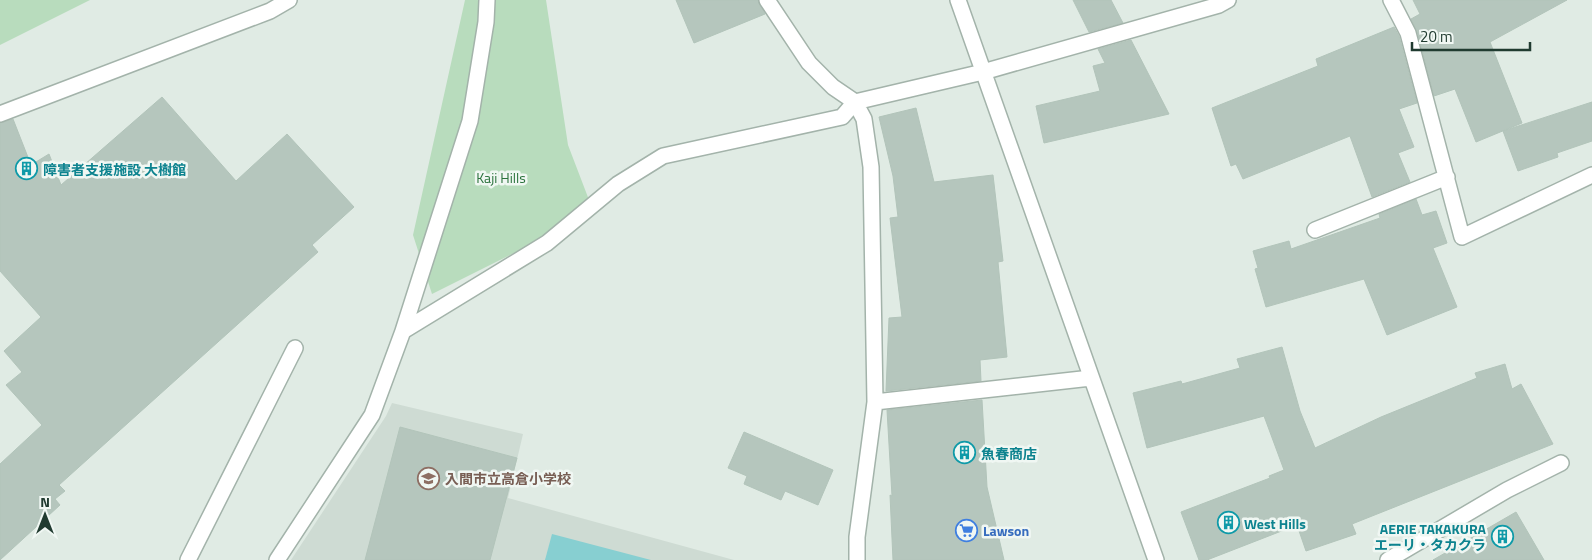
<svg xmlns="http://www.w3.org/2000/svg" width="1592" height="560" font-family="'Titillium Web','Noto Sans JP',sans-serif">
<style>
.built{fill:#cedbd3}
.green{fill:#b8dcbd}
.water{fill:#87cfd1}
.building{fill:#b5c6bd;stroke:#b2c4ba}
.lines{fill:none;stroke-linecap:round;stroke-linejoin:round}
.minor-casing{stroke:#a3b3aa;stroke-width:18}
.minor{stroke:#fff;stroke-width:15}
.labels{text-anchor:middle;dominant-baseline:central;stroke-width:5;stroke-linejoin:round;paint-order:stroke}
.culture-label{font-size:14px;font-weight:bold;fill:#0d838f;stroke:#f0f7f3;text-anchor:start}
.park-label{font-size:14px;fill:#2a723c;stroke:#f0f7f3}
.education-label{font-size:14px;font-weight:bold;fill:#785e54;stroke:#f0f7f3;text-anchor:start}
.shop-label{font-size:14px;font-weight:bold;fill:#366cbe;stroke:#f0f7f3;text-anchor:start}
</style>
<rect width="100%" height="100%" fill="#e0ebe4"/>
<path class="built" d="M392,403L523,434L508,498L734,560H291L386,416Z"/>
<path class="green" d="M0,0H90L0,45Z
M465,0H546L568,145L594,213L432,294L413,235Z"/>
<path class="water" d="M552,534L651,560H545Z"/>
<path class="building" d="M676,0H758L765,14L694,43Z
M1073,0H1111L1123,23L1089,32Z
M1413,0H1567L1490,42L1522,123L1476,142L1455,89L1434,96L1417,31L1411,19L1420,14Z
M1394,27L1399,36L1417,103L1399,109L1414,147L1398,153L1410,182L1372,197L1350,136L1243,179L1236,164L1231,166L1212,108L1318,66L1316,59Z
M1131,40L1169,114L1044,143L1036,106L1100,91L1093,66L1105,63L1098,49Z
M162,97L236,181L287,134L354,207L312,245L318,252L59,485L65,491L55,499L60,505L0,560V464L42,425L6,385L22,372L4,351L41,317L0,271V123L13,119L31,165L49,154L61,185Z
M1592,102V141L1557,153L1558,157L1518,171L1503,131Z
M916,108L934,182L993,175L1003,261L998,262L1007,357L980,360L981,381L886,391L889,318L902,317L890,218L898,217L893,176L879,117Z
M1416,199L1422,215L1436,211L1447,243L1433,248L1457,307L1387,335L1364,279L1266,307L1255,269L1258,268L1253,251L1289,241L1291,249L1380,218L1379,214Z
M1282,347L1300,411L1315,448L1381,417L1477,378L1475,373L1505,364L1512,389L1521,384L1553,444L1352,524L1356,534L1306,551L1297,525L1207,560H1199L1181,512L1270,478L1269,476L1284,470L1264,416L1147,448L1133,393L1181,381L1182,384L1240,368L1237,359Z
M982,400L987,487L1004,560H893L890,495L892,496L887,410Z
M400,427L517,458L490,560H365Z
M744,432L833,470L818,505L785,491L781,500L744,484L747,476L728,468Z
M1516,512L1544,560H1433Z"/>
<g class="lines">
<defs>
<path id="minor" d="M767,0L809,63L833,87L855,102L864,119L871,167L875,402L857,537V560
M958,0L1156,560
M1391,0L1408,33L1462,237L1592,175
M0,114L270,11L289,0
M1315,230L1447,177
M403,331L470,121L486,22L487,0
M875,402L1091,378
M188,560L295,348
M277,560L372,415L403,331L547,243L618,184L663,156L842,117L855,102L983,72L1219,5L1228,0
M1388,560L1507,490L1561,463"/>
</defs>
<use href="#minor" class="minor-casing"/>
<use href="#minor" class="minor"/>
</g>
<defs>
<symbol id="building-ring" viewBox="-11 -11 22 22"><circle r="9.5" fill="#f0f7f3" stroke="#0f9aa8" stroke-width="1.5"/><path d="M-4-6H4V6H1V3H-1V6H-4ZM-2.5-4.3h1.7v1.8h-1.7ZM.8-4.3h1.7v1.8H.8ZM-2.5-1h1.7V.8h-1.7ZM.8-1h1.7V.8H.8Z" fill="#0f9aa8"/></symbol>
<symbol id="school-ring" viewBox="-11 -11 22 22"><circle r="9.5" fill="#f0f7f3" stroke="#8d6e63" stroke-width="1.5"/><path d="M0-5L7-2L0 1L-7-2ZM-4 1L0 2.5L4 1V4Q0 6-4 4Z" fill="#8d6e63"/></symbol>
<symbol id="supermarket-ring" viewBox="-11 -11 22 22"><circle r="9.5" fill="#f0f7f3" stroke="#3f7fe0" stroke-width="1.5"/><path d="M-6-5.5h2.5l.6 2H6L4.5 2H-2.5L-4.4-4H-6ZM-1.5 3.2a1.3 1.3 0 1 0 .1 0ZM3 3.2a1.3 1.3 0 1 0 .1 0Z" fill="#3f7fe0"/></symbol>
</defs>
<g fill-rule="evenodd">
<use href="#building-ring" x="14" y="156" width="25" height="25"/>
<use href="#building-ring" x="952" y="440" width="25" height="25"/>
<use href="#school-ring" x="416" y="466" width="25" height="25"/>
<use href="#building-ring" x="1216" y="510" width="25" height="25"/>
<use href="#supermarket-ring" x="954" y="518" width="25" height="25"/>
<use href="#building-ring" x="1490" y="524" width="25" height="25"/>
</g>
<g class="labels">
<g class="culture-label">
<text x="43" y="169">障害者支援施設 大樹館</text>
<text x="981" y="453">魚春商店</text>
<text x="1244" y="523">West Hills</text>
<text x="1486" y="528" text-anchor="end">AERIE TAKAKURA<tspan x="1486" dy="16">エーリ・タカクラ</tspan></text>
</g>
<g class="park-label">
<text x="501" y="177">Kaji Hills</text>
</g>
<g class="education-label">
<text x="445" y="478">入間市立高倉小学校</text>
</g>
<g class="shop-label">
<text x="983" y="530">Lawson</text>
</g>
</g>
<g transform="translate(45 515)" stroke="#f0f7f3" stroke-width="4" paint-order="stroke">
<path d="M0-4L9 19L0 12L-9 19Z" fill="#203b30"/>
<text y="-8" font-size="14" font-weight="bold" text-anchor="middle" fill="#203b30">N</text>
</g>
<path d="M1412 42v8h118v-8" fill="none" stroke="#203b30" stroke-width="2.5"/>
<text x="1420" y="42" font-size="15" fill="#203b30" stroke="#f0f7f3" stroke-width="4" paint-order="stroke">20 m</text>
</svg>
